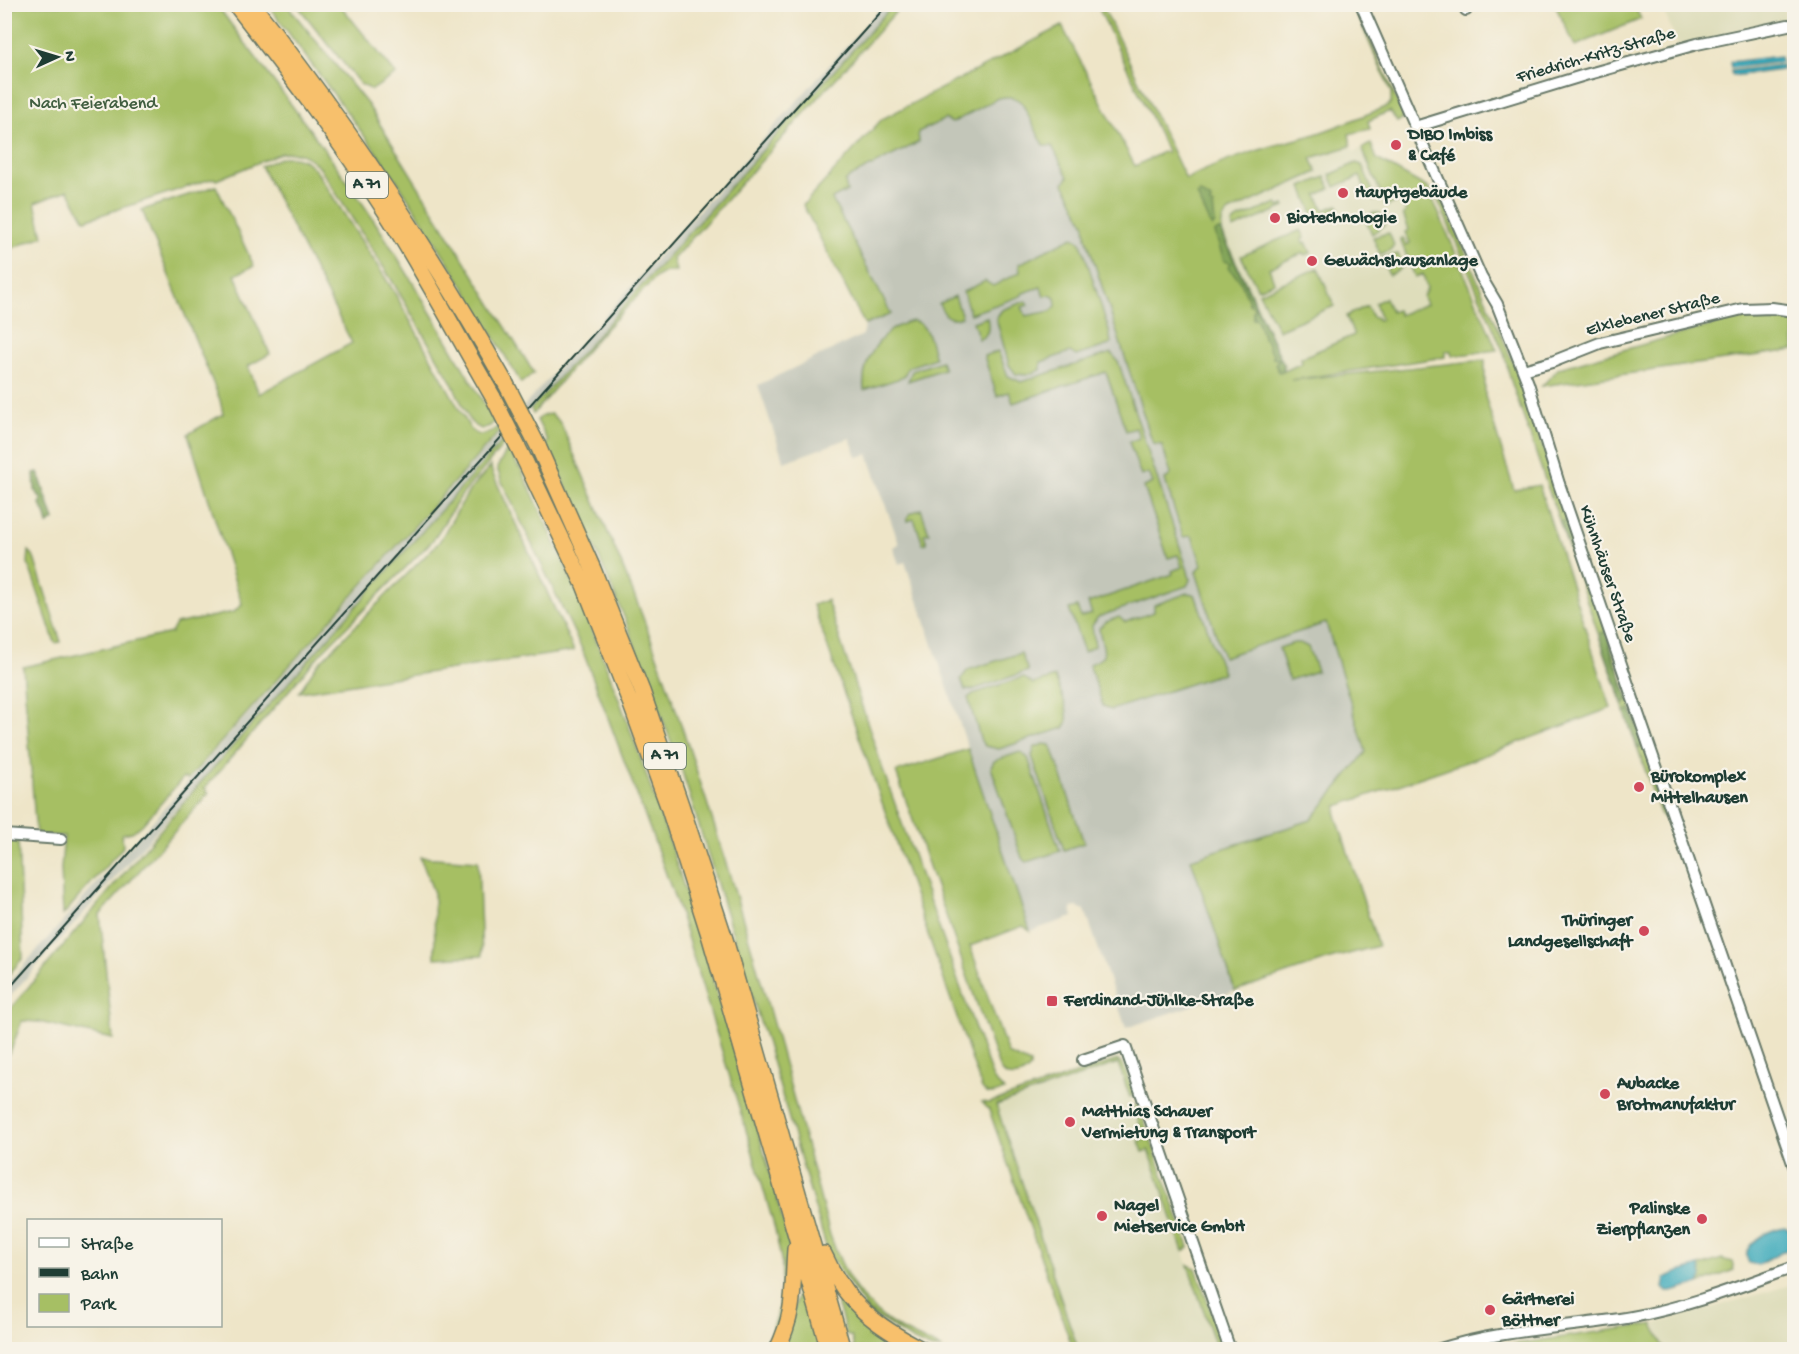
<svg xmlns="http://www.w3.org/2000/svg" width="1799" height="1354" font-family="'Gochi Hand',sans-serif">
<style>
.built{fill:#deddbb}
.industrial{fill:#c3c6b9}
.green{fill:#a6bf64;stroke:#627e4c;stroke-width:1.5}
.forest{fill:#84a65a;stroke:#527247;stroke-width:1.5}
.water{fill:#3caabb;stroke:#2e7478;stroke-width:1.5}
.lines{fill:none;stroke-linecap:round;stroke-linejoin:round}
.minor-casing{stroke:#677868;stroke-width:14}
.highway-casing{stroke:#677868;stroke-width:18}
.minor{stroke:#fff;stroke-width:10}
.highway{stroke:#f7c06c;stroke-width:15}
.rail{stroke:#1f3d34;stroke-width:2}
.highway-bridge-casing{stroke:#677868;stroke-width:18;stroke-linecap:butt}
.highway-bridge{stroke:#f7c06c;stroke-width:15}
.poi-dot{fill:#d1495b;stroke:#f7f3e8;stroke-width:2}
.labels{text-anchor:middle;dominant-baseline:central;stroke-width:4.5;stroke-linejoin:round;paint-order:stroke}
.shield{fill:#f7f3e8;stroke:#60746a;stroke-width:1.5}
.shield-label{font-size:16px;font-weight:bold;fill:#1f3d34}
.street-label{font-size:18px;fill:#1f3d34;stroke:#f7f3e8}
.park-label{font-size:18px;fill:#415e40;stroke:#f7f3e8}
.poi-label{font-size:18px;font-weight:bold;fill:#1f3d34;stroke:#f7f3e8;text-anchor:start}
</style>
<rect width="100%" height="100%" fill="#f7f3e8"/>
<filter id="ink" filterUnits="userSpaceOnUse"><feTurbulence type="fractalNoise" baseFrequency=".0167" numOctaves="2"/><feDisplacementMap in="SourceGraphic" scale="12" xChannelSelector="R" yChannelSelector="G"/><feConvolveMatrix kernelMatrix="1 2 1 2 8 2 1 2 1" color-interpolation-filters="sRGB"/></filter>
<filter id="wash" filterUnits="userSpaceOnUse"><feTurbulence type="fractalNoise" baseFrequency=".008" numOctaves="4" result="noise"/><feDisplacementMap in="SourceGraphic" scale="24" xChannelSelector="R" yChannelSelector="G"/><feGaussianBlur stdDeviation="1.35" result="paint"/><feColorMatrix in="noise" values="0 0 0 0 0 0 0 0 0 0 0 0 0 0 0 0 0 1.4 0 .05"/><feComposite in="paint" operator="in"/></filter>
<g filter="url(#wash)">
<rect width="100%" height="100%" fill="#eee5c8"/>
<path class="built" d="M1661,5H1782L1790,31L1680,49Z
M1350,144L1354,152L1371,144L1377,159L1428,188L1497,350L1452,356L1450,352H1446L1445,357L1266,383L1196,192Z
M1118,1063L1145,1139L1139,1142L1143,1151L1149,1150L1217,1349H1078L996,1104Z
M1794,1284V1349H1666L1655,1324Z"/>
<path class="industrial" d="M883,5H893L601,329L5,1002V986Z
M1062,26L1135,166L1163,152L1326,623L1366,752L1311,820L1330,959L1126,1028L1085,910L1077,907L1071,908L1073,917L1030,931L905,562L899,564L893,547L899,544L868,454L857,457L850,438L784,462L758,385L863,335L865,325L803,205L882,119Z"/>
<path class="green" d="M21,5H217C269,77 326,147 375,222C418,287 454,355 495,421L490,426L481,429L474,425L470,421L451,381L391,279L320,168C309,156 298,150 281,153L216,180L214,178L85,220L68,190L35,203L43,236L5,251V14Z
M268,5H287L368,105L534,373L521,383L474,303L396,179Z
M297,5H340L396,74L372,90L360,84Z
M893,5H902L673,259L676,271L665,272L656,277L598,337L533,414L531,409Z
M1097,5H1102L1186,179C1225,159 1267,147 1309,136C1336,128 1362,116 1388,106L1391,102V92L1353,5H1355L1403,114V119L1397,122L1390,111L1368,121L1370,129L1349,134L1351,146L1311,158L1317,172L1229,212C1222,218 1220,226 1223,234L1284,365L1283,366L1285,371L1302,363L1301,358L1354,335L1346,316L1367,306L1372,317H1376L1378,320L1381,319L1375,303L1385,298L1391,312L1397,310L1399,315L1426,304L1423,297L1427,288L1423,274L1415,277L1400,239L1403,238L1406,245L1410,243L1405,232L1409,230L1403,214L1406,212L1398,193L1393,195L1396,202L1386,206L1362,148L1371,144L1377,159L1428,188L1497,350L1452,356L1451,351H1445V357L1291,380L1485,360V396L1514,490L1539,485L1611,708L1469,761L1337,806L1336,815L1378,946L1330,959L1235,991L1191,859L1311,820L1366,752L1326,623L1223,657L1196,572L1202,565L1192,536L1183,537L1165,480L1171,474L1162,445L1153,444L1086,237L1085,225L1064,183L1068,177L1052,146H1044L1022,103C1014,96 1008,96 998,98L952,123L945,119L918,132L919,142L850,177L845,182L847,191L832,199L891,314L865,325L803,205L882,119L1062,26L1135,166L1163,152L1168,153Z
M1555,5H1634L1641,19L1575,46Z
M282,157C298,156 307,159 317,172L393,290L471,430C482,439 487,434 498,427L500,431L188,779L183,778L142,825L132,832L122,834L123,847L63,915L61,868L64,836L36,835L23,667L171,633L176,624L234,612L242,604L188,434L223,414L220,400L142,210L216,186L254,266L235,275L270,354L248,366L259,394L352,343L261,166Z
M1356,163L1362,165L1376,199L1374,201L1366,192L1360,176L1335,187L1330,175Z
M1325,177L1331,188L1317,195L1324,210L1338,205L1339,209L1315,219L1302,187Z
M1433,189L1439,191L1519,376L1689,875L1671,826L1660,813L1510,378L1504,353Z
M1277,203L1279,207L1284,205L1285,207L1233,229L1232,224L1236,220Z
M1373,213H1380L1385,225L1372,234L1364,217Z
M1301,230L1305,238L1302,239L1303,243L1306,242L1311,253L1305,255L1303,253L1269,268L1274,282L1258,289L1241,256Z
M1389,233L1394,245L1389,251L1380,254L1373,237Z
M1073,237L1081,242L1109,331L1111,343L1109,345L1076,356L1070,352L1041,362V370L1027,375L1016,374L1009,365L996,318L1002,310L1026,301L1028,305L1022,307L1026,316L1051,311L1056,306L1055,298L1050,295L1044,296L1041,287L1023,293L1021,296L970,314L963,292L985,281L993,286L1020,272L1019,264Z
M1398,254L1403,266L1398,271L1389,275L1382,258Z
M1318,268L1334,306L1278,330L1259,293Z
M955,296L962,317C948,321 945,316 939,304Z
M1748,315L1794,321V350L1542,386L1559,368Z
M987,317C989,327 990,335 979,339L973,322Z
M912,321C929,323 930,344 935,358L908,367L904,377L864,390C861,360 881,328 912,321Z
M998,351L1008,376L1021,382L1111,353L1118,361L1188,571L1190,580L1187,586L1098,617L1092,626L1095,646L1084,652L1069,609L1077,607L1081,617L1092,614L1088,603L1173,574L1172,571L1182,567L1178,555L1168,558L1144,487L1153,483L1149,473L1141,476L1129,442L1139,438L1136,428L1126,431L1106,372L1013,403L1009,392L997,396L984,356Z
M941,361L944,369L908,381L912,371Z
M551,414L558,420L562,426C590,494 623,562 648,631C721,829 777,1032 830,1235C844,1274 860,1305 897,1327C911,1335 927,1342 942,1349H932L912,1340L868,1311L828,1253L771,1057L682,771L625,619L590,536L559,473L558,464L553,461L545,444L548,442L537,420L544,415Z
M504,439L505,443L461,496L433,540L321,653L205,788L209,793L100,915L113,1039L39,1022L22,1021L11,1050L5,1059V1015L200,783Z
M508,448L519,468L520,467C606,645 669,831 725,1020C748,1097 772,1174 791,1252L792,1271L774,1349H764L777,1317L782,1280V1264L775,1229L750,1143L678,907L651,832L582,649L501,480L497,468Z
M491,466L492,472L574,651L299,692L316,666L439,542L469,491Z
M921,509L929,533L924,534L927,543L923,544L914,519L908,521L907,518L911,513Z
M29,551L33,555L61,642L55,643L28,563Z
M1188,593L1193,594L1196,597L1223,673L1111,710L1103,706L1089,664C1113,657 1101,647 1099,628L1106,622L1119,617L1125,622L1154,612V605Z
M827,600L885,776L993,1079L1004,1090C995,1094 989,1097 982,1089L813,605Z
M1294,643H1300L1308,647L1317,671L1289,680L1279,648Z
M1021,653L1028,671L972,690H965L961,679L968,670Z
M1023,677L1033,684L1055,677C1059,690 1074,716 1064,728L999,749L985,746L981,741L968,698L973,694Z
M1044,744L1050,745L1053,750L1084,843L1064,850L1032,756L1035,747Z
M968,749L1030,931L1023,926L970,946L1008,1054L1030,1064V1068C1022,1078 1007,1080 1000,1070L896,772Z
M1020,752L1028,758L1060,851L1027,862L1022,858L991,767L994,761Z
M5,838L18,839L23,958L5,979Z
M420,857L478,861L482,956L435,958L434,893Z
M1117,1060L1123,1064L1135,1095L1130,1097L1118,1063L996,1105L1078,1349H1073L989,1110L982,1102L989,1103Z
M1138,1104L1189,1247L1183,1251L1149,1150L1143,1152L1139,1141L1145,1139L1133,1106Z
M1722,1259L1732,1262L1734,1270L1699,1284L1702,1277L1700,1266Z
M1188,1265L1196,1268L1224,1349H1217Z
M801,1281L820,1349L783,1350Z
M831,1281L912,1349H851L854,1347L851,1336H847Z
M1653,1324L1665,1349H1482Z"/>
<path class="forest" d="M1200,193L1211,200L1210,204L1213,206L1215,223L1212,227L1197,195Z
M1218,230L1221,231L1223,238L1284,365L1283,371L1279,372L1275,364L1279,359L1273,358V353L1270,351L1267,341L1263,339C1263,332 1259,327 1257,319L1253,318V310L1255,307L1249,304C1249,300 1241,281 1238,278C1235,274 1233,274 1228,267L1231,263L1224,261L1215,233Z
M38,472L54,520L48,524L45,513L40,505L41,499L35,490L34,473Z
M1563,521H1567L1575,545L1573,546L1577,548L1584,568L1580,574L1576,570L1560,523Z
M1602,632L1607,633L1614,664C1621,670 1623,679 1622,687H1624L1628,699L1624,705L1599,636Z
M1629,709L1631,710L1644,744L1641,747H1637L1625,713Z"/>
<path class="water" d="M1780,56L1781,62L1731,68L1730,62Z
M1781,65L1782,70L1732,76L1731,71Z
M1785,1227L1794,1233V1246L1758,1265L1749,1263C1738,1244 1770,1229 1785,1227Z
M1700,1266L1702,1277L1699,1284L1672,1292H1667L1663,1288L1665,1278L1676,1273Z"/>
</g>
<g filter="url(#ink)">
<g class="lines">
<defs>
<path id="minor" d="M1361,4L1481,277L1497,304L1528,383L1559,484L1603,612L1794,1166
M1463,4L1466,10
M1415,127L1585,75L1697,44L1788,25
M1523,370L1552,362L1600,343L1743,309L1772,308L1794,311
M4,835L61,839
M1083,1060L1125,1046L1230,1350
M1437,1350C1500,1329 1567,1328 1632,1317C1688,1307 1741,1286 1794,1267"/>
<path id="highway" d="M235,4C288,72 339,139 385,211C424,272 457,335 493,397
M252,4C347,124 431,251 506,384
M538,446L593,569L642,691L681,805L725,939L843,1350
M525,461L584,585L630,702L668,806L710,938L829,1350
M824,1254C846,1304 876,1326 923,1350
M777,1350C796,1310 792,1290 795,1249"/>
</defs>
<use href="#minor" class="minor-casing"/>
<use href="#highway" class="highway-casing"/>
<use href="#minor" class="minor"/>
<use href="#highway" class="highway"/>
<path class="rail" d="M4,994L888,4"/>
<defs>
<path id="highway-bridge" d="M506,384L538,446
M493,397L525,461"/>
</defs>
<use href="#highway-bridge" class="highway-bridge-casing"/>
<use href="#highway-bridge" class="highway-bridge"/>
</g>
</g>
<g class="poi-dot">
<circle cx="1396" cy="145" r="6"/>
<circle cx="1343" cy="193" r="6"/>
<circle cx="1275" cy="218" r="6"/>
<circle cx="1312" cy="261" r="6"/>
<circle cx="1639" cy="787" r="6"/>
<circle cx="1644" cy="931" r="6"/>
<rect x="1046" y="995" width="12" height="12" rx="3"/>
<circle cx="1605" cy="1094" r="6"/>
<circle cx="1070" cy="1122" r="6"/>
<circle cx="1102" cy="1216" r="6"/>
<circle cx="1702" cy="1219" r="6"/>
<circle cx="1490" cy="1310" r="6"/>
</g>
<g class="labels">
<g class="shield">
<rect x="346" y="172" width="42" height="26" rx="4.5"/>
<rect x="644" y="743" width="42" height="26" rx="4.5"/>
</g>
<g class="shield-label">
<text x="367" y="185">A 71</text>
<text x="665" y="756">A 71</text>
</g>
<g class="street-label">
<text transform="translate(1596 56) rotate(-16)">Friedrich-Kritz-Straße</text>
<text transform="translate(1653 315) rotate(-14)">Elxlebener Straße</text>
<text transform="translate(1607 574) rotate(71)">Kühnhäuser Straße</text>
</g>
<g class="park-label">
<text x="93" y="104">Nach Feierabend</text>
</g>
<g class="poi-label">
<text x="1408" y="135">DIBO Imbiss<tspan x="1408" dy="21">&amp; Café</tspan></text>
<text x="1355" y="193">Hauptgebäude</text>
<text x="1287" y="218">Biotechnologie</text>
<text x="1324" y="261">Gewächshausanlage</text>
<text x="1651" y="777">Bürokomplex<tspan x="1651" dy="21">Mittelhausen</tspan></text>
<text x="1632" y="921" text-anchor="end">Thüringer<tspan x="1632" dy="21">Landgesellschaft</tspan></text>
<text x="1064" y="1001">Ferdinand-Jühlke-Straße</text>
<text x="1617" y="1084">Aubacke<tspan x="1617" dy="21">Brotmanufaktur</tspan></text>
<text x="1082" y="1112">Matthias Schauer<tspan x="1082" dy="21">Vermietung &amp; Transport</tspan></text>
<text x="1114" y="1206">Nagel<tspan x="1114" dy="21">Mietservice GmbH</tspan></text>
<text x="1690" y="1209" text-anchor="end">Palinske<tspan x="1690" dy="21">Zierpflanzen</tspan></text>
<text x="1502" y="1300">Gärtnerei<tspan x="1502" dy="21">Böttner</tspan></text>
</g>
</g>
<rect width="1799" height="1354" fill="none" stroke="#f7f3e8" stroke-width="24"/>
<rect x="27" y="1219" width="195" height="108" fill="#f7f3e8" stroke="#a1aaa0" stroke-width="1.5"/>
<rect x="39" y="1238" width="30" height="9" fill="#ffffff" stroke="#a1aaa0" stroke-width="1.5"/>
<text x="81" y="1249" font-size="18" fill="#1f3d34">Straße</text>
<rect x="39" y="1268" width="30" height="9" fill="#1f3d34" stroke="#a1aaa0" stroke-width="1.5"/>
<text x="81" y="1279" font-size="18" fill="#1f3d34">Bahn</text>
<rect x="39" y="1294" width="30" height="18" fill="#a6bf64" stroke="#a1aaa0" stroke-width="1.5"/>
<text x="81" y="1309" font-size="18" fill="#1f3d34">Park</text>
<g transform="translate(57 57) rotate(86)" stroke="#f7f3e8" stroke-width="4.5" paint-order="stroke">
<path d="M0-4.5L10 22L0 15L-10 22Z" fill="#1f3d34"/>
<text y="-9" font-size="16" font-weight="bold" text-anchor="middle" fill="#1f3d34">N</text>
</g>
</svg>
